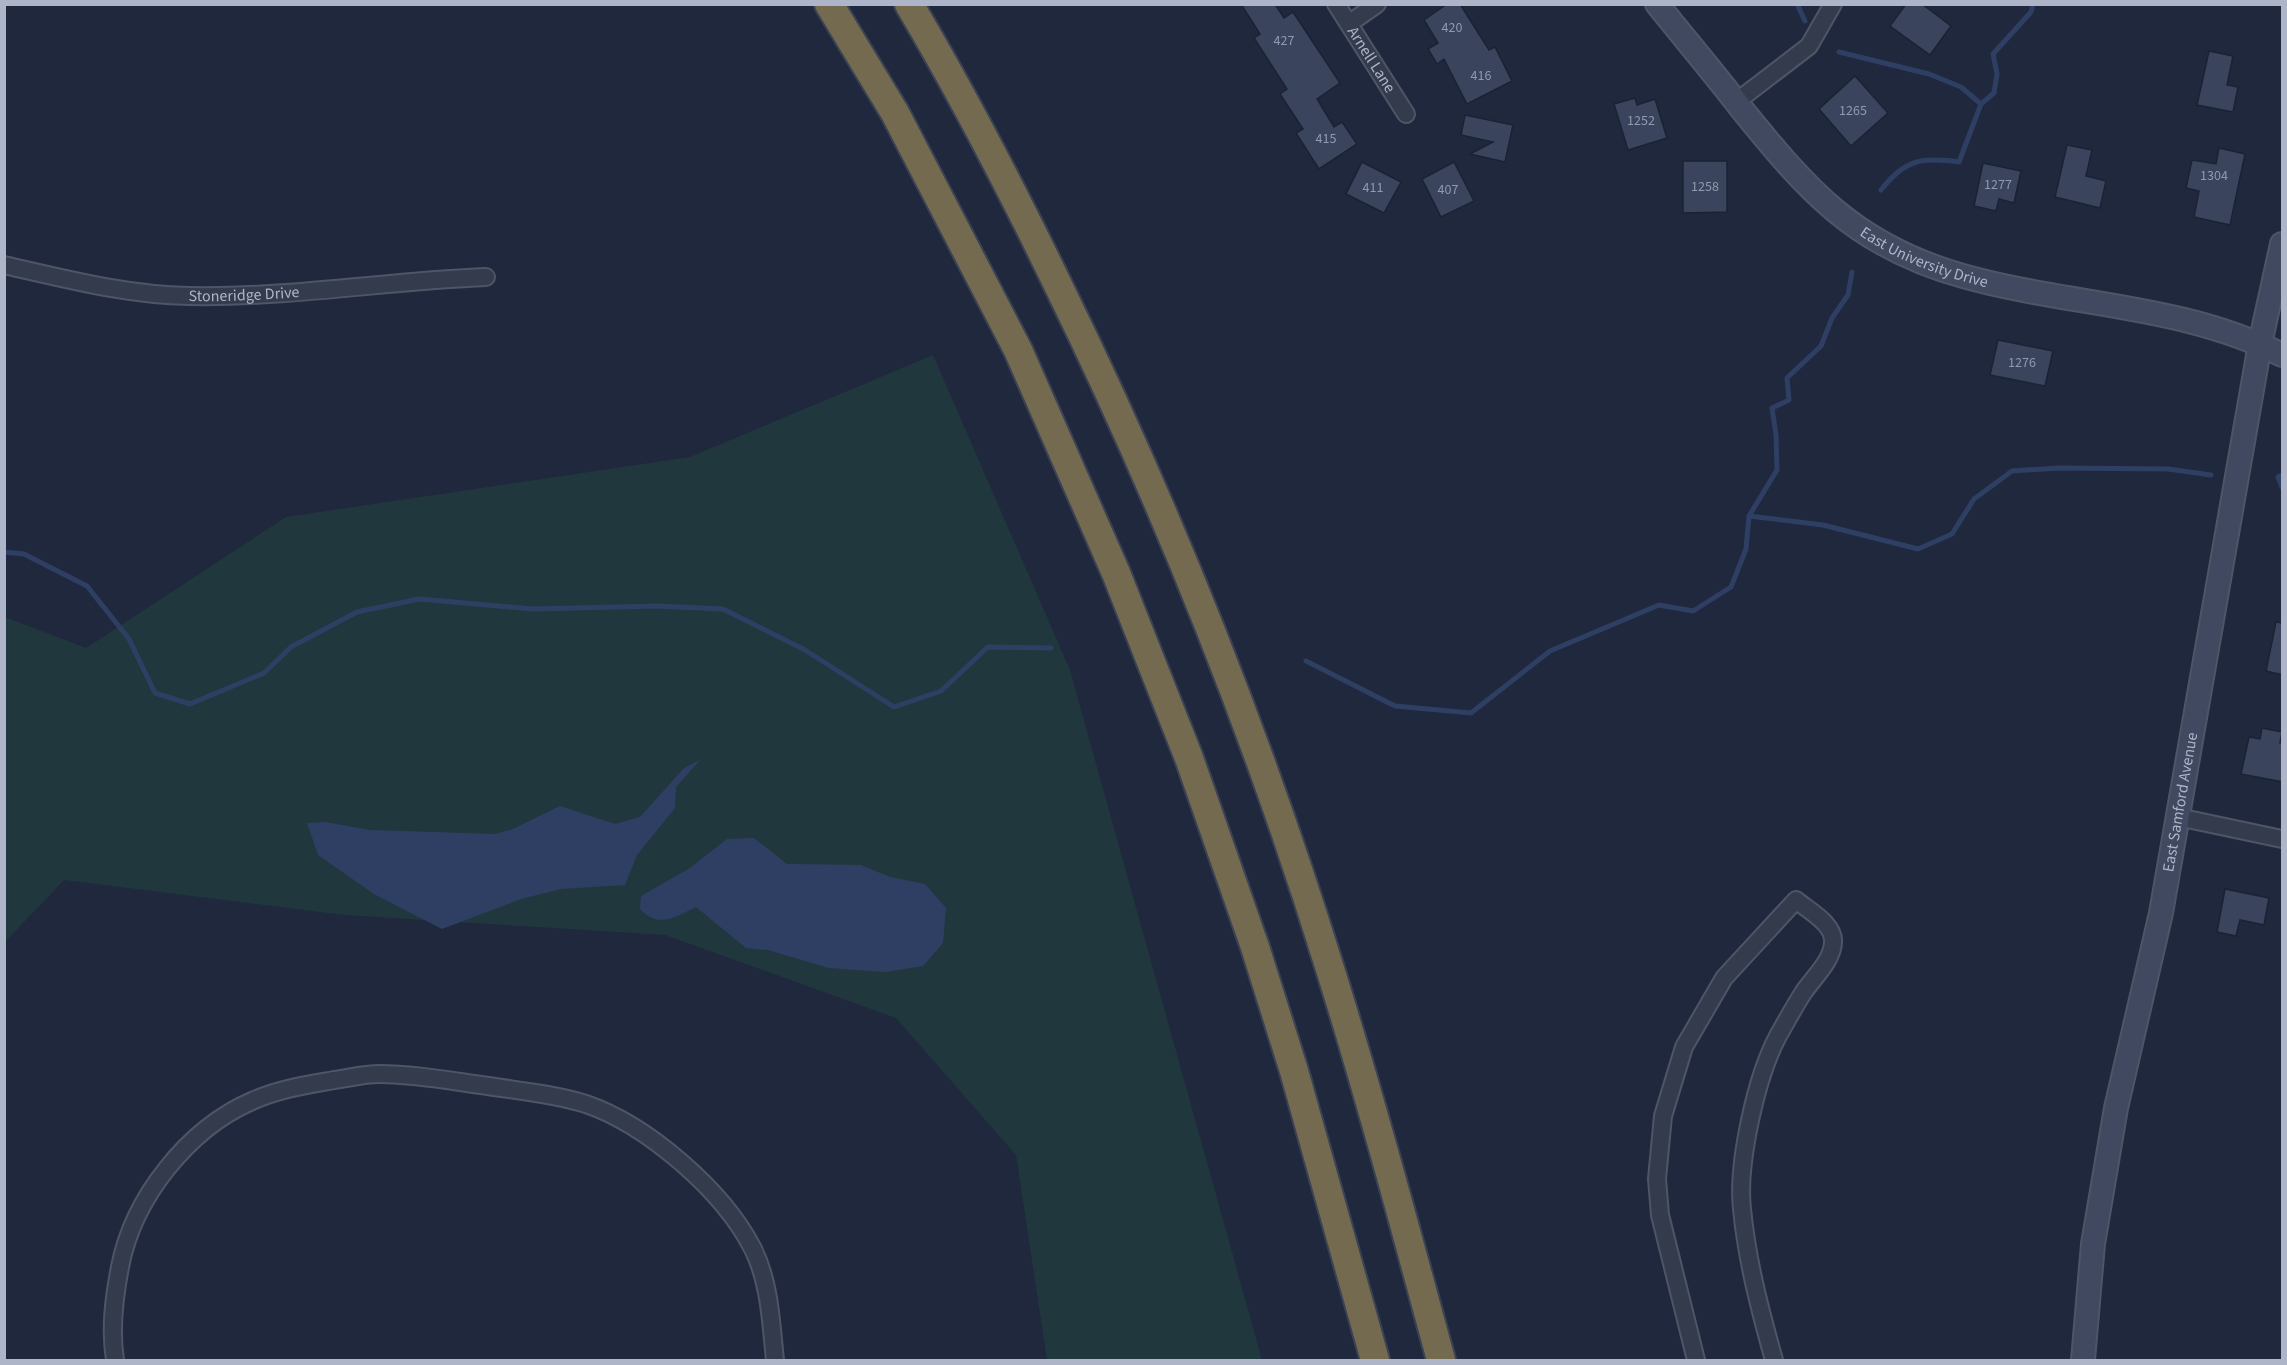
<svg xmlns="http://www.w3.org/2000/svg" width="2287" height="1365" font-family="'Source Sans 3',sans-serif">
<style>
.green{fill:#21373e}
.water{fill:#2f3f64}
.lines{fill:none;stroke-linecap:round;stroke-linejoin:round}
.stream{stroke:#2f3f64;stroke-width:5}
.building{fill:#3b445d;stroke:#1b2233;stroke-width:1.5}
.street-casing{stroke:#4e5567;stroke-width:20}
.secondary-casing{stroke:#4e5567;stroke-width:26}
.highway-casing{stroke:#3b4254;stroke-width:32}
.street{stroke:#333b4d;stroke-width:16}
.secondary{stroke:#414960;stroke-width:22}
.highway{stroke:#736a50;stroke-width:28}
.labels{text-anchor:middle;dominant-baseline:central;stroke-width:5;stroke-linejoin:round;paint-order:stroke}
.number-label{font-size:14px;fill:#9199ae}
.street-label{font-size:16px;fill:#aeb5c9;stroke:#192031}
</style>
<rect width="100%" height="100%" fill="#1f283d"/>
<path class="green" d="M933,355L1070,670L1262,1360H1047L1016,1155L896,1018L665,935L344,915L64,880L5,942V617L86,648L286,517L690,457Z"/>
<path class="water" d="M700,760L676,787L675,808L637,855L625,885L561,889L521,899L442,929L374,894L318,855L307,823L325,822L370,830L495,834L513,829L560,806L615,824L640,817L684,768Z
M754,838L787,864L861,865L890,877L925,884L946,908L943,943L923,966L885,972L829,968L768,950L746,948L696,907C675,917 659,929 640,909L641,896L690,868L727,839Z"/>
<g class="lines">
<path class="stream" d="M1797,4L1805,21
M1839,52L1929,74L1961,87L1981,104
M1881,190C1905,159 1922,157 1959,162L1981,104L1994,93L1997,74L1993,54L2031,12L2033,4
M2282,475L2278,477L2282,487
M1749,516L1777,470L1776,435L1772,408L1789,400L1787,378L1821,346L1832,318L1848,295L1852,272
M4,552L24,554L87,586L129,639L155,693L190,704L264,673L291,647L357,612L419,599L533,609L657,606L723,609L805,650L894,707L941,691L988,647L1051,648
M1306,661L1395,706L1471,713L1550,651L1659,605L1693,611L1731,587L1746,549L1749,516L1823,525L1918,549L1952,534L1974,499L2012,471L2059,468L2168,469L2211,475"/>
</g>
<path class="building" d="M1241,4H1275L1284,18L1293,12L1340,83L1317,99L1334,127L1342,122L1357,144L1319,169L1296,133L1303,129L1280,94L1287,89L1254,38L1260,34Z
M1447,4H1460L1489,50L1495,47L1512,81L1467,104L1444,59L1437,64L1428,49L1438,43L1424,20Z
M1906,4H1922L1951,26L1930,55L1890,26Z
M2209,51L2233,56L2227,85L2238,87L2233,112L2197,105Z
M1855,76L1888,113L1851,146L1819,109Z
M1635,98L1637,105L1655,99L1667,138L1628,150L1614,104Z
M1465,115L1513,125L1505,162L1470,154L1493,142L1461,135Z
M2067,145L2092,150L2086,176L2106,181L2100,208L2055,197Z
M2219,148L2245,154L2230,225L2194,217L2199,191L2186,188L2192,160L2216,164Z
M1683,161H1727V212L1683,213Z
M1362,162L1401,182L1384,213L1346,194Z
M1454,162L1474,201L1441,217L1422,179Z
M1983,163L2021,171L2014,203L1999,199L1996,211L1974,206Z
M1998,340L2053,351L2045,386L1990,375Z
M2276,622L2283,623V675L2266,671Z
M2262,728L2282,732L2280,743H2283V782L2241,774L2249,737L2260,739Z
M2225,889L2269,898L2264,925L2240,920L2236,936L2217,932Z"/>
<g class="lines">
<defs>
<g id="street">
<path id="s1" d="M1336,4L1406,114"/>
<path d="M1350,23L1377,4"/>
<path d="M1736,102L1809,46L1833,4"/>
<path id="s2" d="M4,265C66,279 126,295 189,296C288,298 387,281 486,277"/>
<path d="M2178,817L2282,839"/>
<path d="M115,1360C110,1329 114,1298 120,1267C133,1198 188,1129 252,1101C278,1089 306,1085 334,1080C349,1078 364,1074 379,1074C415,1074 451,1081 488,1086C520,1091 554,1094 586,1104C647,1125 723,1190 753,1249C770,1283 771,1323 775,1360"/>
<path d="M1696,1360L1660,1215L1657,1179L1663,1116L1684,1047L1724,978L1796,900C1809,911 1835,924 1833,943C1832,961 1813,978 1803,993C1794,1007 1786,1022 1778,1036C1756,1077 1737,1164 1742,1209C1747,1261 1760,1310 1774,1360"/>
</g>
<g id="secondary">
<path id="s3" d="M1657,4C1685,39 1713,72 1740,107C1807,190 1855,246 1963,276C2069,306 2182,304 2282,355"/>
<path id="s4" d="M2083,1360L2093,1244L2116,1108L2161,913L2260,344L2282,244"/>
</g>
<path id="highway" d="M829,4L895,113L1018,350L1116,573L1189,758L1255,947L1294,1071L1375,1360
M909,4C963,95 1011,188 1057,283C1166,505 1258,736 1331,972C1371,1100 1406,1231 1441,1360"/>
</defs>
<use href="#street" class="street-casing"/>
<use href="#secondary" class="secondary-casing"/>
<use href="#highway" class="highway-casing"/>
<use href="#street" class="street"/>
<use href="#secondary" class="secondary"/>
<use href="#highway" class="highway"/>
</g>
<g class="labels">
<g class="number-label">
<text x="1452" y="28">420</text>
<text x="1284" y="41">427</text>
<text x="1481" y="76">416</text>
<text x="1853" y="111">1265</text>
<text x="1641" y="121">1252</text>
<text x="1326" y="139">415</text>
<text x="2214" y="176">1304</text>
<text x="1998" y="185">1277</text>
<text x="1705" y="187">1258</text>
<text x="1373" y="188">411</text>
<text x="1448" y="190">407</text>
<text x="2022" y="363">1276</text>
</g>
<g class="street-label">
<text stroke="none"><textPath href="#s1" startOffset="66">Arnell Lane</textPath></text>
<text stroke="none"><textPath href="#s3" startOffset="375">East University Drive</textPath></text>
<text stroke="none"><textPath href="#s2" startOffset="243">Stoneridge Drive</textPath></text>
<text stroke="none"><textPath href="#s4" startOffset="567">East Samford Avenue</textPath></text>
</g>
</g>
<rect width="2287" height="1365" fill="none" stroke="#aeb5c9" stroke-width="12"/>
</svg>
